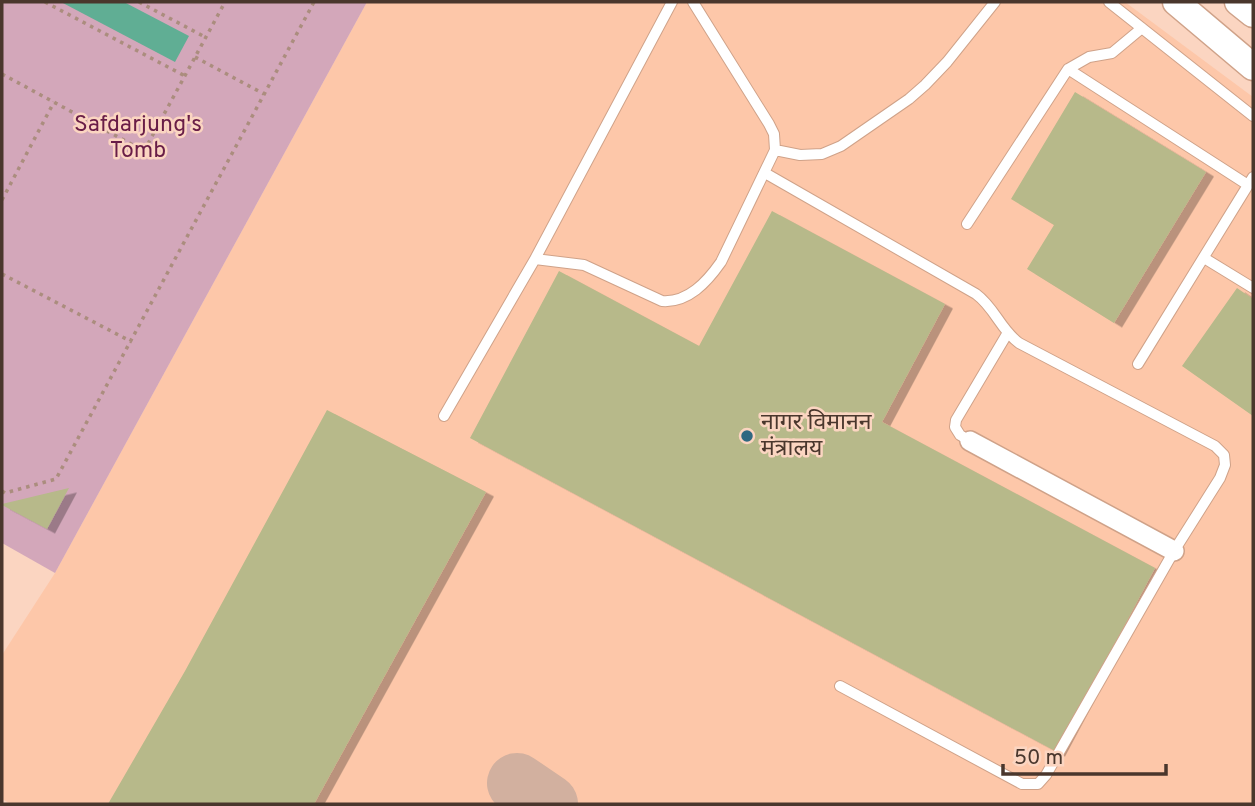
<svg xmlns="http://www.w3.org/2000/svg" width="1255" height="806" font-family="Overpass,'Noto Sans Devanagari',sans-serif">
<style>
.built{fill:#fdc7a9}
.green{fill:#d3a7ba}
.water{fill:#60ae94}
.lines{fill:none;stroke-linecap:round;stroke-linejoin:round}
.taxiway{stroke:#d2b09f;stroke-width:60}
.building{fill:#b7b98a;filter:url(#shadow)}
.lane-casing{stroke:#cfa289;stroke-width:12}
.street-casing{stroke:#cfa289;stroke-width:22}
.secondary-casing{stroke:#cfa289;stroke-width:29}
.path{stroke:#ab8d7e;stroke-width:3.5;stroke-dasharray:3.5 5;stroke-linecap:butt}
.lane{stroke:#fff;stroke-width:10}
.street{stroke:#fff;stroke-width:19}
.secondary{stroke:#fff;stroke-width:26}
.poi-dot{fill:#2f6881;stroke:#fbd5c1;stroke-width:2.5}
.labels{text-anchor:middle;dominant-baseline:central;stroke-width:5;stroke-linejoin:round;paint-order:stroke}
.park-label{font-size:23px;fill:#691d47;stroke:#fbd5c1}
.poi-label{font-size:23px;fill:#4a372d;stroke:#fbd5c1;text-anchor:start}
</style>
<defs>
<filter id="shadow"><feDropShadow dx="8" dy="4.5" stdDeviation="0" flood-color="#0004"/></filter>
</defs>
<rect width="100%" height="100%" fill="#fbd5c1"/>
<path class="built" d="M367,2H1125L1253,97V804H11L2,799V655L55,573Z"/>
<path class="green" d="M2,2H367L55,573L2,543Z"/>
<path class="water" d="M61,2H124L189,36L175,62Z"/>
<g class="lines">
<path class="taxiway" d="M517,783L548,804"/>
</g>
<path class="building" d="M1075,92L1206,172L1114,323L1027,269L1054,225L1011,199Z
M772,211L945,304L882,422L1155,568L1057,752L470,438L559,271L699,346Z
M1237,288L1253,299V416L1182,366Z
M327,410L486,492L314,804H108L185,671Z
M69,488L47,529L2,505V504Z"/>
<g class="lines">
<defs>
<path id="lane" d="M1109,2L1253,116
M1068,69L1248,185
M775,150L800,155L822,154L841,146L909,99L925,85L947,62L995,2
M765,173L976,294C995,308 1000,329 1019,343L1215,446L1224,455L1225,465L1220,478L1174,551L1046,775L1038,784H1022L840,686
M967,224L1068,69L1089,57L1112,53L1142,28
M1204,258L1253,288
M535,259L584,265L662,301C688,303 707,282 721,262L775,150L774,134L769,124L693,2
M1138,364L1253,177
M444,416L535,259L672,2
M970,441L960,435L955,427L956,420L1007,334"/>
<path id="street" d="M970,441L1174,551"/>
<path id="secondary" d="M1176,2L1253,67
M1238,2L1253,14"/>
</defs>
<use href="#lane" class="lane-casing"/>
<use href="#street" class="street-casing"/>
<use href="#secondary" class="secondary-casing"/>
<path class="path" d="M45,2L185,76
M139,2L205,37
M195,57L264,94
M2,74L144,151L225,2
M2,200L54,102
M2,274L132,342
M2,491L5,493L56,479L314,2"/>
<use href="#lane" class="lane"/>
<use href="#street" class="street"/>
<use href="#secondary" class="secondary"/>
</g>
<circle class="poi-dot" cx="747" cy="436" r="7"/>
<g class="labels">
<g class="park-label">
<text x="138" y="125">Safdarjung's<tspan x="138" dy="26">Tomb</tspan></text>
</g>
<g class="poi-label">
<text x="761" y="423">नागर विमानन<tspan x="761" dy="26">मंत्रालय</tspan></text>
</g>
</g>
<rect width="1255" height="806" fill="none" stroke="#4a372d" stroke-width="7"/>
<path d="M1003 764v10h163v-10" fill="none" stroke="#4a372d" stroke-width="3.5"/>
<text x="1014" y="764" font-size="21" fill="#4a372d" stroke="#fbd5c1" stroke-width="5" paint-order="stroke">50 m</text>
</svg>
